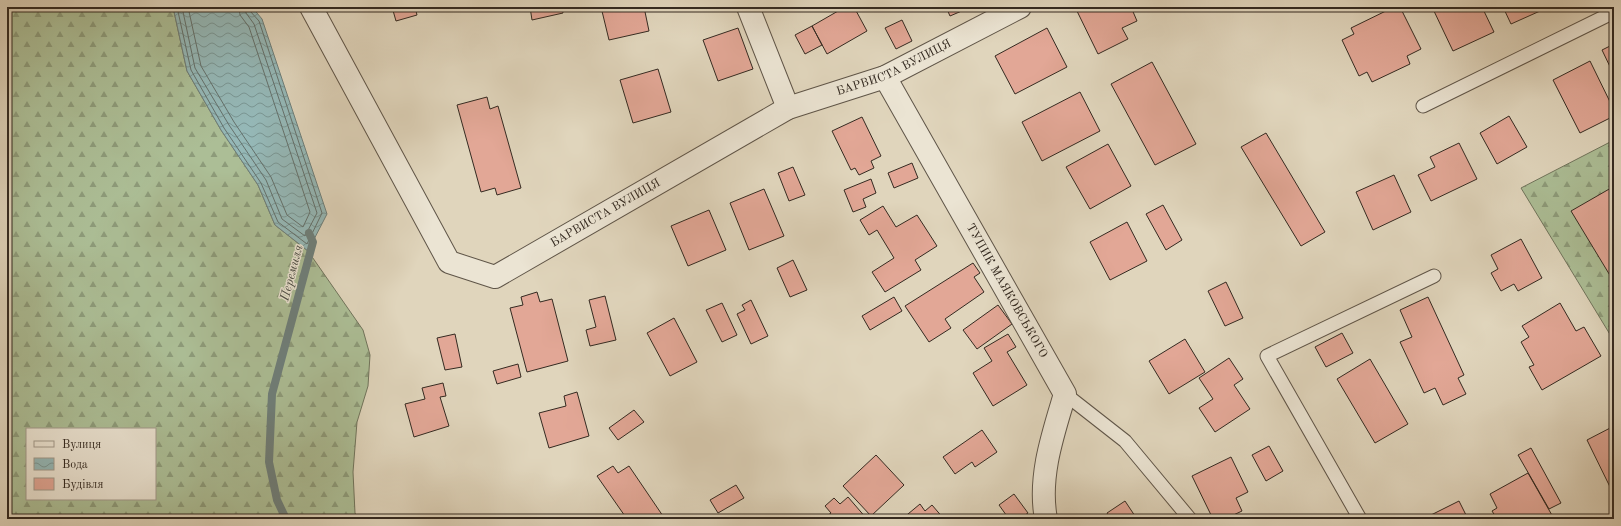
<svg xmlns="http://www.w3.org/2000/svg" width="1621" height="526" font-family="'Old Standard TT',serif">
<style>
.forest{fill:url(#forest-firs);stroke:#70745c;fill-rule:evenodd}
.water{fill:url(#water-waves);stroke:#6e7f7b}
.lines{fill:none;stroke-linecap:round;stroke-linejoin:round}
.shore{stroke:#64716c;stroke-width:1}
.stream{stroke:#6e7f7b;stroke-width:8}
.building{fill:#e2a796;stroke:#342a21}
.lane-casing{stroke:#5f5548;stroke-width:15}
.street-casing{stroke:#5f5548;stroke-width:24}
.lane{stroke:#ebe4d3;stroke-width:13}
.street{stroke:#ebe4d3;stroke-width:22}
.labels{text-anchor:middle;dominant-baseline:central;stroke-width:3;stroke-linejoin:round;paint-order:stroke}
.street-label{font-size:12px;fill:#342a21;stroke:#ebe4d3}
.water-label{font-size:13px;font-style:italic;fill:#4c4e46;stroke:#ebe4d3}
</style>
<defs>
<pattern id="forest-firs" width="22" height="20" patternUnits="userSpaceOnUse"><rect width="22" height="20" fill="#acbe96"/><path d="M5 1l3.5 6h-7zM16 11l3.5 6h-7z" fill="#8d9b7a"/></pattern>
<pattern id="water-waves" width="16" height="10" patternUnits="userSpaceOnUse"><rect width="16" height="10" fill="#95b8b7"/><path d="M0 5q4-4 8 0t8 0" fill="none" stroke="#7a9694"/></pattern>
</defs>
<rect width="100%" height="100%" fill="#e0d5bc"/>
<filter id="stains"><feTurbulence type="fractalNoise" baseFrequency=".005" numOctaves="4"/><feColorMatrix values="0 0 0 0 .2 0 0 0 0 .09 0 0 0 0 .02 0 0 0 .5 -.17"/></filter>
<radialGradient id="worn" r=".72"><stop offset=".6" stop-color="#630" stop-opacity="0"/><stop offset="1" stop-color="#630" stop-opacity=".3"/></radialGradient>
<path class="forest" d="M7,7H173L187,71L221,130L258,185L275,225L308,251L363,330L370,355L368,386L357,422L353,472L355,513L358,519H7ZM27,429H155V499H27Z
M1614,140V341L1521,188Z"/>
<path class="water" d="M173,7H252L262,19L327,214L308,251L275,225L258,185L221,130L187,71Z"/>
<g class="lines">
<path class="shore" d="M177,7L191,70L224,128L261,183L278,222L307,244L322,213L259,21L250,11V7
M182,7L195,68L229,125L266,180L282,219L305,236L317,213L254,24L246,13L245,7
M188,7L201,66L234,122L271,177L287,215L303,227L310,212L249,27L240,15L239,7"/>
<path class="stream" d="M286,519L277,500L269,462L272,394L313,242L309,233"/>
</g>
<path class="building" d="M392,7H415L417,15L396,21Z
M530,7H562L563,13L532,20Z
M601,7H644L649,31L609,40Z
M845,7H854L867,31L827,54L812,26Z
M946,7H971L950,16Z
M1075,7H1131L1137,21L1122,28L1128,39L1098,54Z
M1394,7H1400L1421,49L1407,56L1410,64L1372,82L1367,72L1359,76L1342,40L1354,34L1351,28Z
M1437,7H1482L1494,32L1453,51L1433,9Z
M1503,7H1549L1511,24Z
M902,20L912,41L896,49L885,28Z
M812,26L822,45L805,54L795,35Z
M738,28L753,69L718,81L703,40Z
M1047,28L1067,67L1015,94L995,56Z
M1614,44V75L1602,50Z
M1590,61L1614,110V116L1580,133L1553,80Z
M1152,62L1196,144L1155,165L1111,84Z
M658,69L671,112L633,123L620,80Z
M1080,92L1100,131L1042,161L1022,122Z
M487,97L490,109L498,106L521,188L497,195L495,188L481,192L457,105Z
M1509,116L1527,147L1497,164L1480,133Z
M862,117L881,156L871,161L874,168L859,175L855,168L851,170L832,131Z
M1266,133L1325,232L1301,246L1241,147Z
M1459,143L1477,179L1431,201L1418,175L1435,167L1430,157Z
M1108,144L1131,186L1090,209L1066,167Z
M912,163L918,178L894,188L888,173Z
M793,167L805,195L789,201L778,173Z
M1394,175L1411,212L1373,230L1356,192Z
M871,179L876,193L863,199L866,207L853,212L844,190Z
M1611,188L1614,193V282L1571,211Z
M764,189L784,236L749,250L730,203Z
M1163,205L1182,240L1166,250L1146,214Z
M883,206L896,227L917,215L937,246L915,260L921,270L885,292L872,272L894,258L877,230L869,235L860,220Z
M709,210L726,250L688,266L671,226Z
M1127,222L1147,261L1110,280L1090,242Z
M1521,239L1542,278L1518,291L1514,284L1501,291L1491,273L1498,269L1491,255Z
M793,260L807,290L790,297L777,268Z
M973,263L980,273L974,277L984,292L945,319L951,328L929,342L905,306Z
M1226,282L1243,318L1225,326L1208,291Z
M537,292L540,302L552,299L568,361L527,372L510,308L523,305L521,297Z
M605,296L616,340L590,346L586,330L596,327L589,300Z
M894,297L902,311L870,330L862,316Z
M1428,297L1464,375L1458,378L1466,394L1443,405L1435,388L1424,393L1400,342L1412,337L1400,310Z
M751,300L768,336L751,344L737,314L745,310L742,305Z
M722,303L737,335L722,342L706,310Z
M1560,303L1576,331L1584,327L1601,356L1542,390L1529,367L1534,365L1521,342L1529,337L1522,326Z
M998,305L1012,324L977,349L963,330Z
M674,318L697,362L670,376L647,333Z
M1342,333L1353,353L1326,367L1315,347Z
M455,334L462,367L445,370L437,338Z
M1008,334L1016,347L1007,352L1027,385L993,406L973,373L992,361L984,348Z
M1185,339L1205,372L1169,394L1149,361Z
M1229,358L1243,379L1234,385L1250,409L1215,432L1199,408L1213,399L1199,378Z
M1370,359L1408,424L1375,443L1337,379Z
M518,364L521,377L497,384L493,371Z
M443,383L446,396L440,397L449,426L414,437L405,404L425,399L422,388Z
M577,392L589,436L549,448L539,413L566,406L564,396Z
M634,410L644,422L618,440L609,428Z
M1614,426V493H1613L1587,440Z
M982,430L997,452L975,467L972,462L955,474L943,457Z
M1269,446L1283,471L1266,481L1252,455Z
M1531,448L1561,503L1549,509L1518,455Z
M876,455L904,485L871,516L843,486Z
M1231,457L1248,492L1236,498L1242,511L1225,519H1213L1192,476Z
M613,466L618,473L629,466L665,519H627L597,476Z
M1528,473L1553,517L1549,519H1497L1492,511L1497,508L1490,494Z
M736,485L744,498L718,513L710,500Z
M1014,494L1028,513L1019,519H1009L999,505Z
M848,497L867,519H823L831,513L825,506L834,498L840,504Z
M1125,501L1137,519H1110L1107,513Z
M1459,501L1468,519H1423Z
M920,504L925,511L932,505L944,519H902Z"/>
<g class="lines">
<defs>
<path id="lane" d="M1423,106L1614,12
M1065,394L1125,441L1190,519
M1360,519L1267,356L1434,276"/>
<g id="street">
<path id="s1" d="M311,7L449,262L495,277L788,108L885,77L1020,7"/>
<path d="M748,7L788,108"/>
<path id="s2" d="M885,77L1065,394C1053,434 1038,477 1046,519"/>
</g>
</defs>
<use href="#lane" class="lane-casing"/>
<use href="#street" class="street-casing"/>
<use href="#lane" class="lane"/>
<use href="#street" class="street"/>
</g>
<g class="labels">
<g class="street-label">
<text stroke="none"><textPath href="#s1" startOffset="790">БАРВИСТА ВУЛИЦЯ</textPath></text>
<text stroke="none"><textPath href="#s1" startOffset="466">БАРВИСТА ВУЛИЦЯ</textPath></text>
<text stroke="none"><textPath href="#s2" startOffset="246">ТУПИК МАЯКОВСЬКОГО</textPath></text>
</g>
<g class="water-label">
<text transform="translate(292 273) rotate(-75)">Перемиля</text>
</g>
</g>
<rect width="1621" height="526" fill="none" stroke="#e0d5bc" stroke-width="24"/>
<rect x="8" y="8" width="1605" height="510" fill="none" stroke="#342a21" stroke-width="2"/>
<rect x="12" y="12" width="1597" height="502" fill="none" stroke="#342a21"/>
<rect x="26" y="428" width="130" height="72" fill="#ebe4d3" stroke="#a29a8c"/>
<rect x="34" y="441" width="20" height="6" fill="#ebe4d3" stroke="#a29a8c"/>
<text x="62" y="448" font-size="12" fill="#342a21">Вулиця</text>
<rect x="34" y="458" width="20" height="12" fill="url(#water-waves)" stroke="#a29a8c"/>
<text x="62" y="468" font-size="12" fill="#342a21">Вода</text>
<rect x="34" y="478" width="20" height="12" fill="#e2a796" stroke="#a29a8c"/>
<text x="62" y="488" font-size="12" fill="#342a21">Будівля</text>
<rect width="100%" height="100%" filter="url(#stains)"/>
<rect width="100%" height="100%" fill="url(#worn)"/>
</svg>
